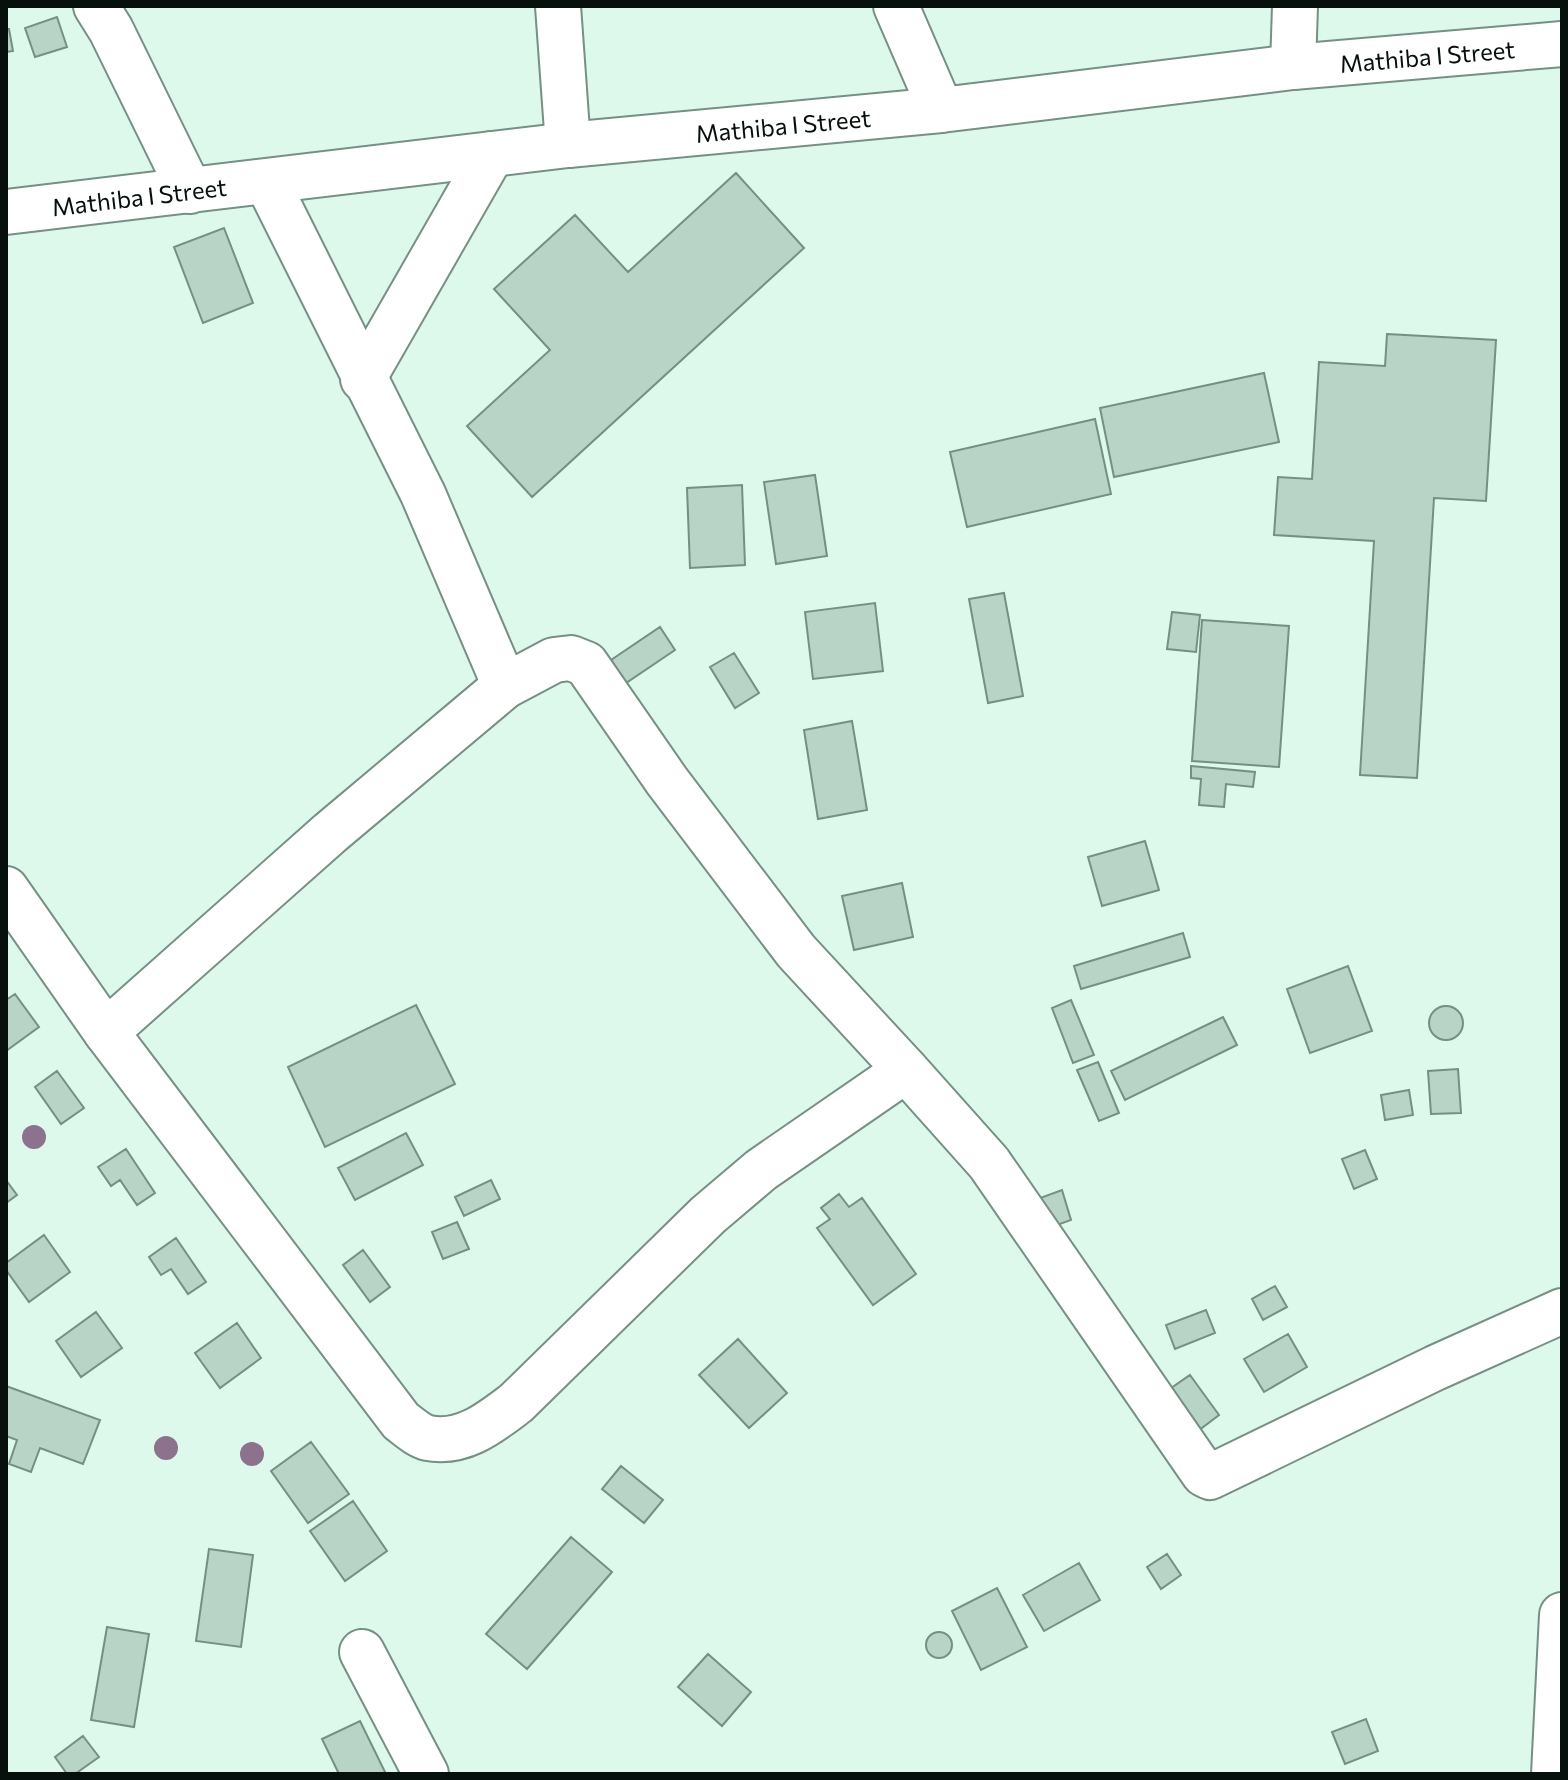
<svg xmlns="http://www.w3.org/2000/svg" width="1568" height="1780" font-family="Commissioner,sans-serif">
<style>
.building{fill:#b7d4c6;stroke:#759083;stroke-width:2}
.lines{fill:none;stroke-linecap:round;stroke-linejoin:round}
.minor-casing{stroke:#759084;stroke-width:48}
.highway-casing{stroke:#759084;stroke-width:48}
.minor{stroke:#fff;stroke-width:44}
.highway{stroke:#fff;stroke-width:44}
.tree{fill:#8c728c}
.labels{text-anchor:middle;dominant-baseline:central;stroke-width:7;stroke-linejoin:round;paint-order:stroke}
.street-label{font-size:24px;fill:#06100c;stroke:#dcf9ec}
</style>
<rect width="100%" height="100%" fill="#dcf9ec"/>
<path class="building" d="M57,17L67,47L35,57L25,28Z
M6,29H9L13,51L6,52Z
M736,173L804,248L532,497L467,426L550,350L494,289L575,215L628,272Z
M224,228L253,303L203,323L174,247Z
M1387,334L1496,340L1486,501L1434,498L1417,778L1360,775L1374,541L1274,535L1278,477L1312,479L1319,362L1385,366Z
M1264,373L1279,442L1114,477L1100,408Z
M1095,419L1111,494L967,527L950,452Z
M815,475L827,556L776,564L764,482Z
M742,485L745,565L690,568L687,488Z
M1004,593L1023,696L988,703L969,599Z
M875,603L883,671L813,679L805,612Z
M1172,612L1200,615L1196,652L1167,649Z
M1202,620L1289,626L1279,767L1192,761Z
M660,627L675,650L626,683L611,660Z
M734,653L759,693L735,708L710,667Z
M852,721L867,810L818,819L804,730Z
M1191,766L1255,772L1253,787L1226,784L1224,807L1199,805L1201,779L1191,778Z
M1145,841L1159,890L1102,906L1088,857Z
M902,883L913,937L854,950L842,896Z
M1183,933L1190,957L1081,989L1074,966Z
M1348,966L1372,1031L1310,1053L1287,989Z
M15,994L39,1027L6,1051V1000Z
M1071,1000L1094,1055L1073,1063L1052,1008Z
M416,1005L455,1084L325,1147L288,1067Z
M1429 1023a17 17 0 1 1 34 0a17 17 0 1 1-34 0Z
M1223,1017L1237,1045L1125,1100L1111,1071Z
M1098,1062L1119,1113L1099,1121L1077,1070Z
M1458,1069L1461,1113L1431,1114L1428,1071Z
M57,1071L84,1108L61,1124L35,1087Z
M1409,1090L1413,1115L1385,1120L1381,1095Z
M406,1133L423,1165L355,1200L338,1168Z
M126,1149L155,1193L137,1205L120,1180L111,1186L98,1167Z
M1365,1150L1377,1179L1354,1189L1342,1159Z
M6,1180L17,1195L6,1203Z
M491,1180L500,1199L464,1216L455,1197Z
M1062,1190L1071,1220L1049,1228L1040,1198Z
M839,1194L849,1207L862,1198L916,1274L873,1305L817,1228L830,1219L821,1208Z
M457,1222L469,1249L443,1259L432,1232Z
M44,1235L70,1272L29,1302L6,1270V1263Z
M176,1238L206,1282L188,1294L171,1269L161,1275L149,1257Z
M363,1250L390,1287L370,1302L343,1265Z
M1275,1286L1287,1307L1263,1320L1252,1299Z
M1206,1310L1215,1333L1175,1349L1166,1325Z
M96,1312L122,1348L81,1377L56,1341Z
M237,1323L261,1358L220,1388L195,1353Z
M1288,1334L1307,1367L1264,1392L1244,1359Z
M738,1339L787,1393L749,1428L699,1375Z
M1190,1375L1219,1415L1194,1434L1164,1393Z
M6,1386L100,1420L83,1464L40,1448L31,1472L9,1464L17,1440L6,1436Z
M311,1442L349,1494L308,1523L271,1471Z
M621,1466L663,1500L644,1523L602,1489Z
M353,1501L387,1551L345,1581L310,1531Z
M571,1537L612,1572L527,1669L486,1634Z
M209,1549L253,1555L241,1647L196,1641Z
M1167,1554L1181,1575L1161,1589L1147,1567Z
M1079,1563L1100,1600L1044,1631L1023,1595Z
M997,1588L1027,1647L981,1670L952,1611Z
M107,1627L149,1634L134,1727L91,1720Z
M926 1645a13 13 0 1 1 26 0a13 13 0 1 1-26 0Z
M708,1654L751,1692L722,1726L678,1687Z
M1366,1719L1378,1751L1345,1764L1332,1732Z
M360,1721L386,1774H339L322,1739Z
M83,1736L99,1757L75,1774H67L55,1757Z"/>
<g class="lines">
<defs>
<g id="minor">
<path d="M96,6L111,30L190,191"/>
<path d="M558,6L568,145"/>
<path d="M896,6L941,110"/>
<path d="M1293,67L1295,6"/>
<path d="M267,182L423,494L505,686"/>
<path id="s1" d="M6,212L568,145L941,110L1293,67L1562,44"/>
<path d="M363,379L492,154"/>
<path d="M6,889L106,1032L401,1421C409,1427 419,1436 428,1438C463,1445 491,1422 516,1403L708,1215L761,1170L906,1070L989,1163L1204,1474L1210,1477L1435,1368L1562,1311"/>
<path d="M106,1032L330,833L505,686L554,660L571,658L586,664L667,781L796,951L906,1070"/>
<path d="M362,1652L426,1774"/>
</g>
<path id="highway" d="M1554,1774L1562,1615"/>
</defs>
<use href="#minor" class="minor-casing"/>
<use href="#highway" class="highway-casing"/>
<use href="#minor" class="minor"/>
<use href="#highway" class="highway"/>
</g>
<g class="tree">
<circle cx="34" cy="1137" r="12"/>
<circle cx="166" cy="1448" r="12"/>
<circle cx="252" cy="1454" r="12"/>
</g>
<g class="labels">
<g class="street-label">
<text stroke="none"><textPath href="#s1" startOffset="1430">Mathiba I Street</textPath></text>
<text stroke="none"><textPath href="#s1" startOffset="782">Mathiba I Street</textPath></text>
<text stroke="none"><textPath href="#s1" startOffset="134">Mathiba I Street</textPath></text>
</g>
</g>
<rect width="1568" height="1780" fill="none" stroke="#06100c" stroke-width="16"/>
</svg>
